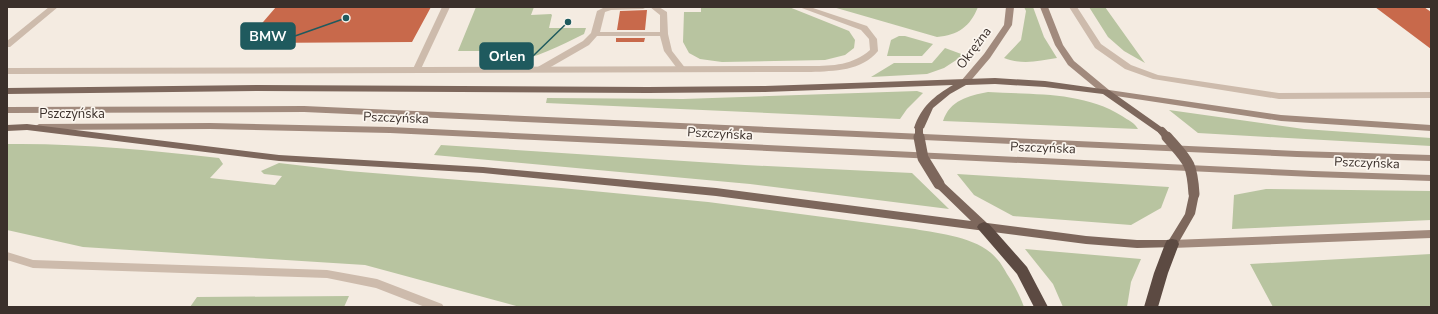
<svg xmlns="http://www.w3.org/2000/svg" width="1438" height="314" font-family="'Nunito Sans',sans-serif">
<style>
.green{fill:#b8c4a0}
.building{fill:#c8694b}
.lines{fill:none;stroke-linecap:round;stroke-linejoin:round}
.lane{fill:#cdbbac;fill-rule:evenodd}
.street{fill:#cdbbac;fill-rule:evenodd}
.secondary{fill:#a18a7d;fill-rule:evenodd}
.primary{fill:#7d675c;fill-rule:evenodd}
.highway{fill:#5c4a42;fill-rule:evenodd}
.primary-bridge-far1{stroke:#7d675c;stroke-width:8}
.primary-bridge{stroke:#7d675c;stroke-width:11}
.labels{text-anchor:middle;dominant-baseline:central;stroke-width:3.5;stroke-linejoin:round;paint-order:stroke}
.street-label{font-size:13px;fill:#3b302b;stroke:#fbf5ee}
.leader{fill:none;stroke:#1f5a5e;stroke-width:1.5}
.callout-dot{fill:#1f5a5e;stroke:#fbf5ee;stroke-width:1.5}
.callout{fill:#1f5a5e;stroke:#1f5a5e;stroke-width:1.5}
.callout-label{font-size:14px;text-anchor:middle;font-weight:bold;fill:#fff}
</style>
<rect width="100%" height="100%" fill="#f4ebe1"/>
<path class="green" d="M476,7H534L531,15L551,14L552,15L549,28H586L584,34C558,47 533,60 503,63L506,51H458Z
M701,7H789L849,31L855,40L854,48L845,55L825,60L722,62L700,59L689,53L683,42L684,12H701Z
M833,7H978C970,27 958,35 937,37Z
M1024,7H1033L1044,37L1057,58C1039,61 1022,65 1004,58L1021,40L1026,11Z
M1089,7H1105L1145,63L1124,51L1108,37Z
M899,36H905L933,44L922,56H887L891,40Z
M945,48L964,55L944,68L927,74L871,77L894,63H932Z
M917,91L923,93L907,109L900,119L546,103L547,98L683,99Z
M988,92C1033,95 1082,91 1122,116C1128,120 1135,123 1138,129L943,121C950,100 968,96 988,92Z
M1169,110L1304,129L1431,138V146L1198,133Z
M7,144C78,143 148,150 219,158L223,164L210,178L275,185L282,176L264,174L261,171L279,163L348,171L561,188L708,202L915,229C941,234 979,237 997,259C1001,263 1004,269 1007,274C1014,284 1020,296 1024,307H520L365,265L83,247L7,230Z
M441,145L745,165L912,173L949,209L750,184L434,155Z
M957,174L1169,187L1161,208L1131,225L1013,216L974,195Z
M1266,189L1431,191V220L1232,229L1234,195Z
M1025,249L1141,259L1131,282L1127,307H1063L1053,284Z
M1431,254V307H1273L1250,264Z
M349,296L344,307H190L197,297Z"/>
<path class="building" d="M276,7H431L412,42L245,43Z
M1375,7H1424L1431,12V49Z
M647,10L645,30H617L620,11Z
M616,38H645L644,42H616Z"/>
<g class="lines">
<path class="lane" d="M49,7H58L10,47H7V41Z
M442,7H450L420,71L419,73H413L412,71Z
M605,7H647L643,9L611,10L605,12L600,32H660V15L650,7H659L667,12L668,34L672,51L686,69L685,71H679L664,51L660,36H597L589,45L542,72H536L535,70L536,68L583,41L591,33L597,11Z
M1069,7H1077L1101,44L1131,65L1158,75L1279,93L1431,92V98L1279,99L1153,79L1125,69L1095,48Z
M7,252L33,260L327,270L377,279L442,304L444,307H425L376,288L327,278L33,268L7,260Z"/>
<path class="street" d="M799,7H810L867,26L877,39L878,51C862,71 834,71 811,72L7,74V68L811,66C833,66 853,65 870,50L869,39L861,30Z"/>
<path class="secondary" d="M1006,7H1014L1012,25L990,58L967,85H961L960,83L961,81L984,54L1004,25Z
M1040,7H1048L1063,45L1074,61L1109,90L1281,115L1431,125V131L1281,121L1103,94L1068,65L1055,45Z
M304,106L1297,151L1431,155V161L1297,157L304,112L7,113V107Z
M210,123L390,127L1313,171L1431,175V181L1313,177L390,133L210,129L39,130L34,127L39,124Z
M1431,230V238L1172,248L1168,247L1166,244L1168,241L1172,240Z"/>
<path class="primary" d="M995,78L1045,81L1109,90L1167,131L1162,134L1159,133L1103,94L1045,87L995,84L966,85L950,94L933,108L924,128L919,131L914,128C921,107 934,96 953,85L765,92L648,93L258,91L7,94V88L258,85L648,87L765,86Z
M27,124L279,155L483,167L716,188L971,221L935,186L934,184L935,182H943L987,223L1086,236L1137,240H1169L1185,214L1190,191H1198L1199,194L1195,214L1176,247L1137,248L1086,244L716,196L483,173L279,161L27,130L7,131V125Z"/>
<path class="highway" d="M984,222L989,224L1027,267L1048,307H1034L1017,274L979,230L977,227L979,224Z
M1172,239L1177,240L1179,244L1168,273L1158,307H1144L1154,273L1165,244L1167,240Z"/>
<path class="primary-bridge-far1" d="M919,128V138
M1162,131L1168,138"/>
<path class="primary-bridge" d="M919,137L923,158L939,184
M1167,137C1188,161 1192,162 1194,194"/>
</g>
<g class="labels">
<g class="street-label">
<text transform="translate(974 48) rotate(-53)">Okrężna</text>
<text x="72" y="114">Pszczyńska</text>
<text transform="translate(396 118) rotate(2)">Pszczyńska</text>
<text transform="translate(720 134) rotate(3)">Pszczyńska</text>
<text transform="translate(1043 148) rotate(2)">Pszczyńska</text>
<text transform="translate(1367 163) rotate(2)">Pszczyńska</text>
</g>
</g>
<path class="leader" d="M346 18L295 36M568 22L533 56"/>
<g class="callout-dot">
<circle cx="346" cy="18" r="4"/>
<circle cx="568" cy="22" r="4"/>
</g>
<g class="callout">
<rect x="241" y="23" width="54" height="26" rx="4"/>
<rect x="480" y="43" width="53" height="26" rx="4"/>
</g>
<g class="callout-label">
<text x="268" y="41">BMW</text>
<text x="507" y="61">Orlen</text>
</g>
<rect width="1438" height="314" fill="none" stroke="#3b302b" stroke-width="16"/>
</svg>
